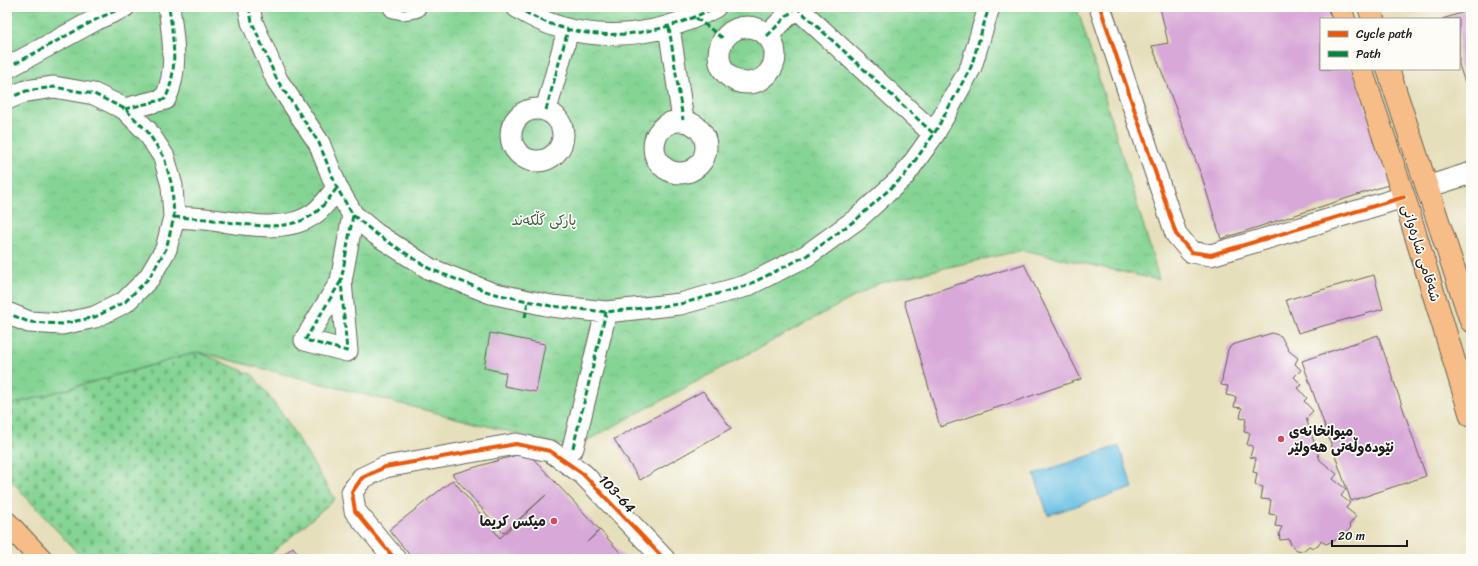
<svg xmlns="http://www.w3.org/2000/svg" width="1478" height="566" font-family="Sriracha,'Playpen Sans Arabic',sans-serif">
<style>
.cemetery{fill:url(#cemetery-stones);stroke:#507858}
.park{fill:url(#park-crowns);stroke:#507858}
.water{fill:#66bfe4;stroke:#416e80}
.building{fill:#d8a8d8}
.lines{fill:none;stroke-linecap:round;stroke-linejoin:round}
.street-casing{stroke:#636054;stroke-width:23}
.primary-casing{stroke:#636054;stroke-width:24}
.street{stroke:#fff;stroke-width:21}
.primary{stroke:#f7bd88;stroke-width:22}
.quiet{stroke:#00873e;stroke-width:3;stroke-dasharray:6 3;stroke-linecap:butt}
.cycleway-casing{stroke:#fdfcf7;stroke-width:6}
.cycleway{stroke:#e8590c;stroke-width:4}
.poi-dot{fill:#d1495b;stroke:#fdfcf7;stroke-width:1.5}
.labels{text-anchor:middle;dominant-baseline:central;stroke-width:3.5;stroke-linejoin:round;paint-order:stroke}
.park-label{font-size:14px;fill:#415c46;stroke:#fdfcf7}
.street-label{font-size:14px;fill:#1c1c1c;stroke:#fdfcf7}
.poi-label{font-size:14px;font-weight:bold;fill:#1c1c1c;stroke:#fdfcf7;text-anchor:start}
</style>
<defs>
<pattern id="cemetery-stones" width="16" height="16" patternUnits="userSpaceOnUse"><rect width="16" height="16" fill="#85d494"/><path d="M2 7V4a2 2 0 0 1 4 0v3zM10 15v-3a2 2 0 0 1 4 0v3z" fill="#72b57f"/></pattern>
<pattern id="park-crowns" width="20" height="18" patternUnits="userSpaceOnUse"><rect width="20" height="18" fill="#85d494"/><path d="M2 6a3 3 0 1 1 6 0M12 15a3 3 0 1 1 6 0" fill="none" stroke="#72b57f"/></pattern>
</defs>
<rect width="100%" height="100%" fill="#fdfcf7"/>
<filter id="ink" filterUnits="userSpaceOnUse"><feTurbulence type="fractalNoise" baseFrequency=".025" numOctaves="2"/><feDisplacementMap in="SourceGraphic" scale="8" xChannelSelector="R" yChannelSelector="G"/><feConvolveMatrix kernelMatrix="1 2 1 2 8 2 1 2 1" color-interpolation-filters="sRGB"/></filter>
<filter id="wash" filterUnits="userSpaceOnUse"><feTurbulence type="fractalNoise" baseFrequency=".012" numOctaves="4" result="noise"/><feDisplacementMap in="SourceGraphic" scale="16" xChannelSelector="R" yChannelSelector="G"/><feGaussianBlur stdDeviation="0.9" result="paint"/><feColorMatrix in="noise" values="0 0 0 0 0 0 0 0 0 0 0 0 0 0 0 0 0 1.4 0 .05"/><feComposite in="paint" operator="in"/></filter>
<g filter="url(#wash)">
<rect width="100%" height="100%" fill="#e6dfbb"/>
<path class="cemetery" d="M198,352L253,375L285,418L335,499L265,559H83L7,476V406Z"/>
<path class="park" d="M7,7H1077L1150,247L1159,280L1023,250L880,283L573,448L198,352L7,406Z"/>
<path class="water" d="M1119,446L1133,488L1048,515L1034,474Z"/>
<g id="blocks">
<path class="building" d="M1160,7H1326L1333,19H1321V69H1353L1391,184L1221,239L1202,177L1152,46L1168,43Z
M1471,10V100L1459,65V19H1442Z
M1024,264L1081,379L940,427L904,301Z
M1374,275L1383,309L1298,333L1286,300Z
M490,333L545,344L536,392L504,386L506,373L484,368Z
M1272,333L1281,336L1289,351L1298,358L1295,364L1301,370L1294,377L1302,385L1298,388L1307,398L1304,401L1313,411L1306,418L1320,460L1337,474L1333,479L1346,489L1341,496L1350,503L1346,508L1356,516L1349,525L1351,527L1343,537L1326,544L1321,541L1318,546L1313,548L1309,546L1303,551L1297,550L1291,545L1289,539L1280,540L1279,533L1282,527L1275,526L1277,515L1269,514L1271,500L1261,499L1263,487L1255,485L1257,473L1253,472L1256,458L1250,457L1253,446L1247,445L1250,433L1244,432L1246,419L1240,418L1242,408L1234,407L1236,397L1226,395L1228,386L1221,385L1228,349L1232,345Z
M1378,335L1426,476L1351,501L1302,361Z
M703,391L731,428L640,480L614,439Z
M527,452L600,530L587,542L600,530L626,559H413L389,530L453,480L500,538L546,495L503,533L452,474Z
M293,547L303,559H278Z"/>
</g>
</g>
<g filter="url(#ink)">
<use href="#blocks" fill-opacity="0" stroke="#636054" stroke-width="1"/>
<g class="lines">
<defs>
<path id="street" d="M249,7L252,22L277,80L319,143L337,188L353,215L376,234L430,269L491,293L551,306L606,312L680,304L746,286L806,256L857,219L904,176L934,134L971,67L989,7
M394,7L403,9L415,7
M517,7C577,47 655,40 715,7
M796,7L934,134
M1100,7L1176,234L1191,252L1211,255L1404,197
M669,27L683,120
M719 55a28 28 0 1 1 56 0a28 28 0 1 1-56 0Z
M767,36L796,7
M7,68L99,18L124,7
M7,99L26,91L54,87L94,94L125,109L147,131L164,157L172,186L174,217L166,249L149,278L125,302L95,317L62,324L29,322L7,313
M125,109L165,99C179,71 173,37 169,7
M511 135a26 26 0 1 1 52 0a26 26 0 1 1-52 0Z
M546,110L568,30
M654 147a26 26 0 1 1 52 0a26 26 0 1 1-52 0Z
M1427,187L1471,173
M174,217C187,218 200,218 213,220C244,224 288,234 315,213C323,207 330,197 337,188
M341,281L305,340L347,351L341,281L353,215
M573,448L606,312
M395,559L355,511L352,492L362,478L385,467L516,444L550,451L583,474L664,559"/>
<path id="primary" d="M1340,7L1344,19
M1369,7L1373,19
M1361,69L1404,197L1471,416
M1388,69L1471,321
M7,523L41,559"/>
</defs>
<use href="#street" class="street-casing"/>
<use href="#primary" class="primary-casing"/>
<use href="#street" class="street"/>
<use href="#primary" class="primary"/>
<path class="quiet" d="M249,7L252,22L277,80L319,143L337,188L353,215L376,234L430,269L491,293L551,306L606,312L680,304L746,286L806,256L857,219L904,176L934,134L971,67L989,7
M394,7L403,9L415,7
M517,7C577,47 655,40 715,7
M796,7L934,134
M696,18L724,39
M669,27L683,120
M767,36L796,7
M7,68L99,18L124,7
M7,99L26,91L54,87L94,94L125,109L147,131L164,157L172,186L174,217L166,249L149,278L125,302L95,317L62,324L29,322L7,313
M125,109L165,99C179,71 173,37 169,7
M546,110L568,30
M174,217C187,218 200,218 213,220C244,224 288,234 315,213C323,207 330,197 337,188
M341,281L305,340L347,351L341,281L353,215
M525,318L528,301
M573,448L606,312"/>
<defs>
<path id="cycleway" d="M1100,7L1176,234L1191,252L1211,255L1404,197
M395,559L355,511L352,492L362,478L385,467L516,444L550,451L583,474L664,559"/>
</defs>
<use href="#cycleway" class="cycleway-casing"/>
<use href="#cycleway" class="cycleway"/>
</g>
</g>
<g class="poi-dot">
<circle cx="1281" cy="439" r="4"/>
<circle cx="554" cy="521" r="4"/>
</g>
<g class="labels">
<g class="park-label">
<text x="544" y="220">پارکی گڵکەند</text>
</g>
<g class="street-label">
<text transform="translate(1421 253) rotate(73)">شەقامی شارەوانی</text>
<text transform="translate(617 494) rotate(47)">103-64</text>
</g>
<g class="poi-label">
<text x="1289" y="431">میوانخانەی<tspan x="1289" dy="16">نێودەوڵەتی هەولێر</tspan></text>
<text x="546" y="521" text-anchor="end">ميكس كريما</text>
</g>
</g>
<rect width="1478" height="566" fill="none" stroke="#fdfcf7" stroke-width="24"/>
<rect x="1320" y="18" width="140" height="52" fill="#fdfcf7" stroke="#a3a29f"/>
<rect x="1328" y="31" width="20" height="6" fill="#e8590c" stroke="#a3a29f"/>
<text x="1356" y="38" font-size="12" fill="#1c1c1c">Cycle path</text>
<rect x="1328" y="51" width="20" height="6" fill="#00873e" stroke="#a3a29f"/>
<text x="1356" y="58" font-size="12" fill="#1c1c1c">Path</text>
<path d="M1332 540v6h75v-6" fill="none" stroke="#1c1c1c" stroke-width="2"/>
<text x="1338" y="540" font-size="12" fill="#1c1c1c" stroke="#fdfcf7" stroke-width="3" paint-order="stroke">20 m</text>
</svg>
